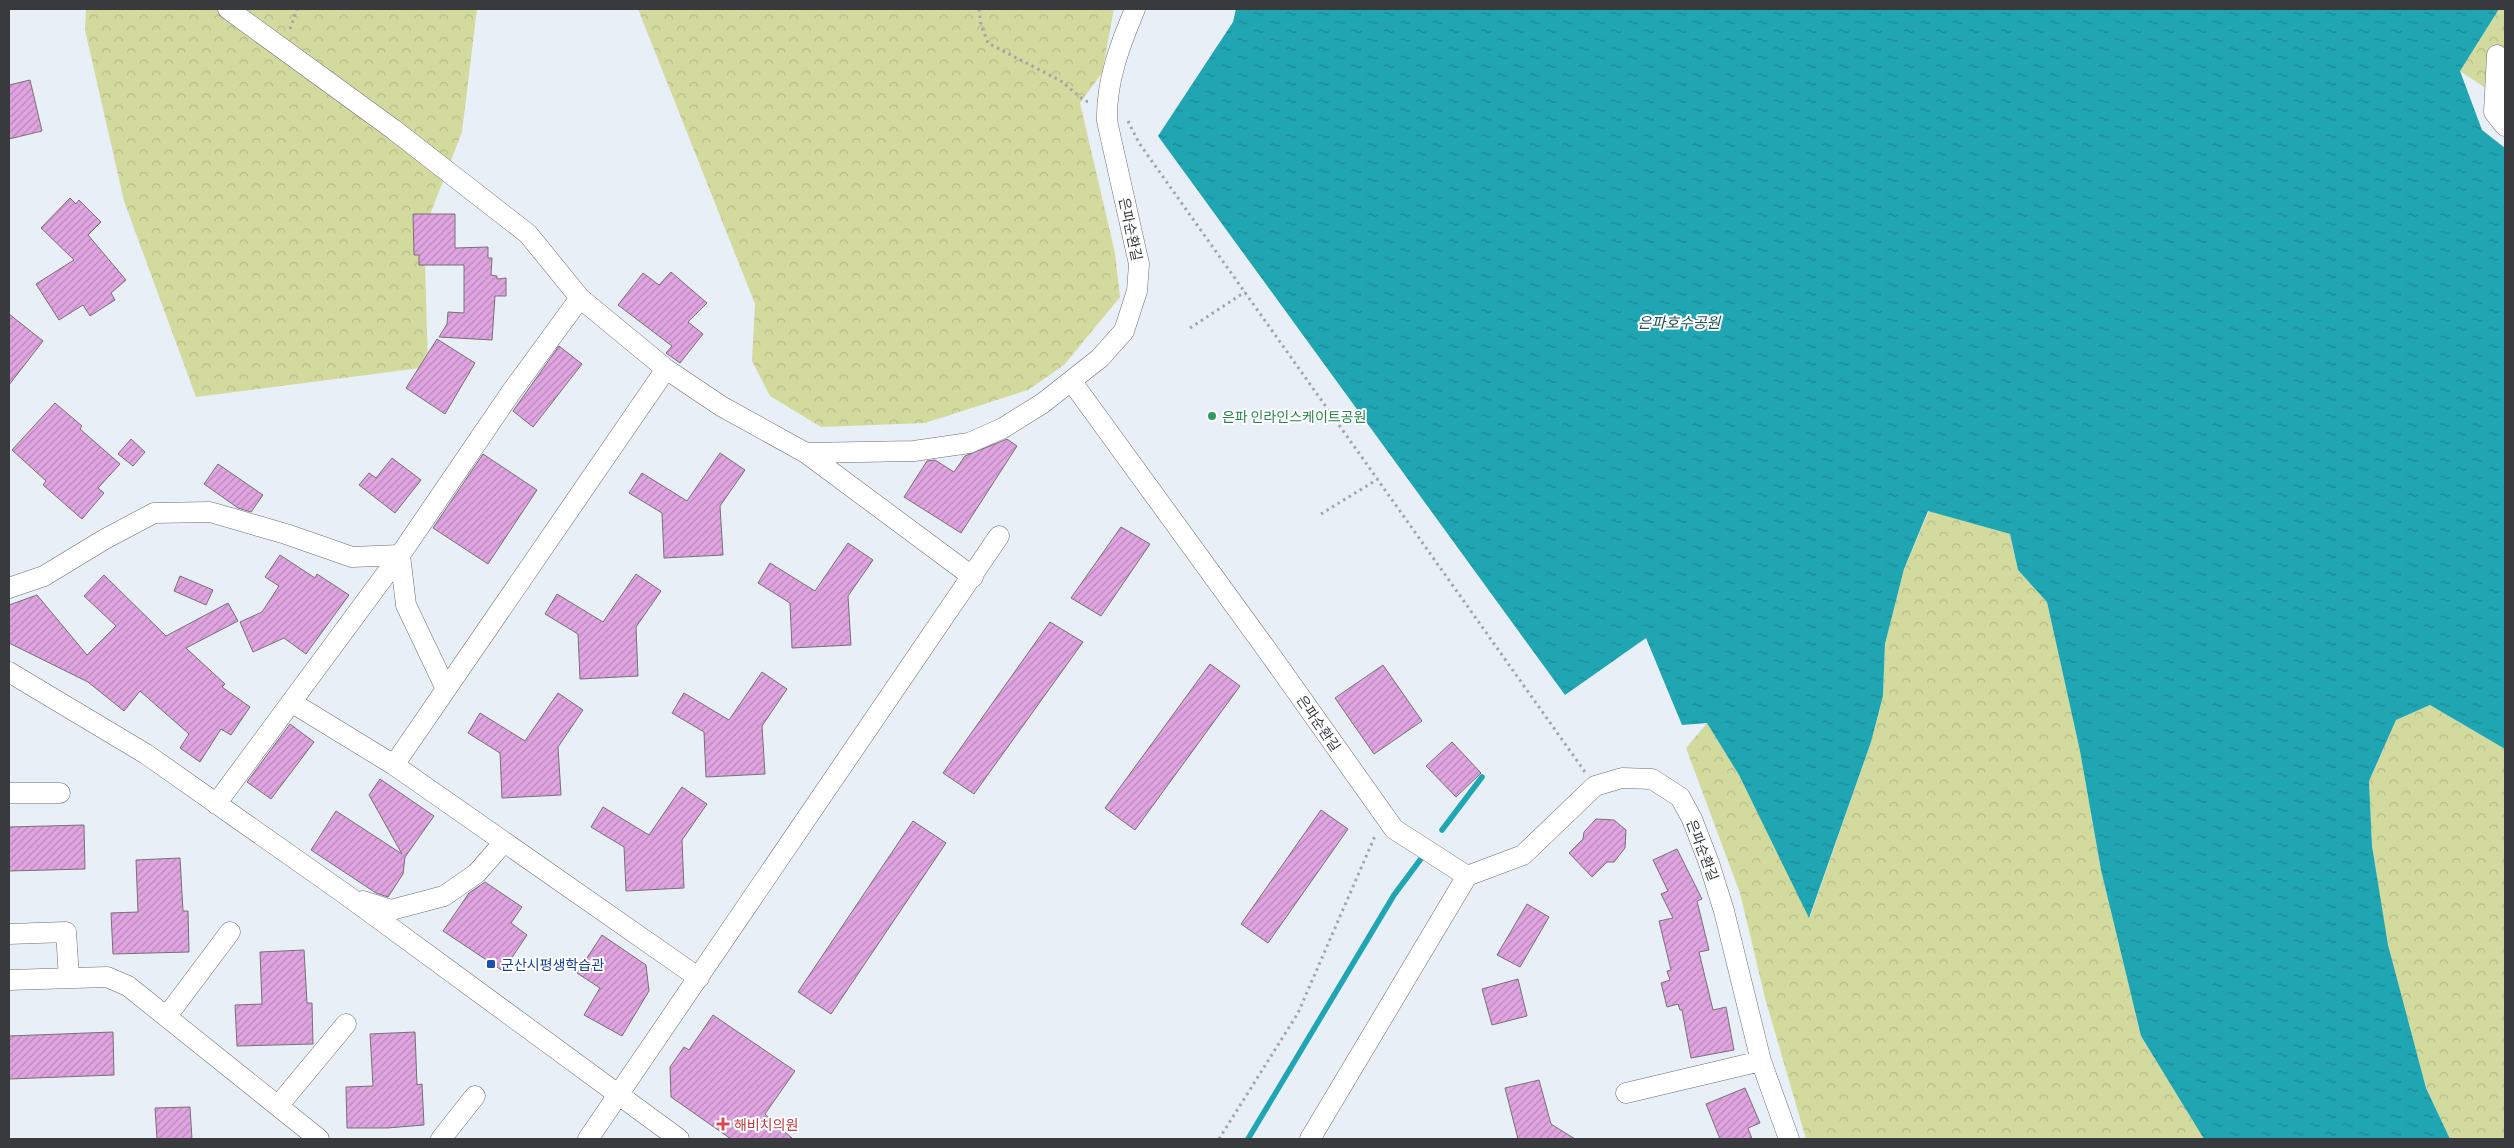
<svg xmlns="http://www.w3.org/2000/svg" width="2514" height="1148" font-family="Manrope,'Noto Sans KR',sans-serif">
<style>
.forest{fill:url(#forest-crowns)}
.water{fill:url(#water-ripples)}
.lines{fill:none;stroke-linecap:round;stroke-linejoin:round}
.stream{stroke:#1fa6b2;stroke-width:5.5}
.building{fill:url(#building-hatch);stroke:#767176}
.minor-casing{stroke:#696e74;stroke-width:21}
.path{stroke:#a1a6ab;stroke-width:3;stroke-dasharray:2.5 4;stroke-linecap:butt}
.minor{stroke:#fff;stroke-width:20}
.leisure-dot{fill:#2e9e5b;stroke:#fff;stroke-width:2}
.transit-dot{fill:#1a4fb4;stroke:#fff;stroke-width:2}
.health-dot{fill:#e0444e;stroke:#fff;stroke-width:2}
.labels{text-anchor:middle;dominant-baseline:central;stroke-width:4;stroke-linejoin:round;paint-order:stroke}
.street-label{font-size:14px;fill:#383a3d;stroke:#fff}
.leisure-label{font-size:14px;fill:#27864d;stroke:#fff;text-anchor:start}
.transit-label{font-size:14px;fill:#164399;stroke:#fff;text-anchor:start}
.health-label{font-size:14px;fill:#be3a42;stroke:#fff;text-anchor:start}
.water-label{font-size:15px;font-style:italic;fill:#205358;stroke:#fff}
</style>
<defs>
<pattern id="forest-crowns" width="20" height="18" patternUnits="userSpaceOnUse" patternTransform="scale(1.25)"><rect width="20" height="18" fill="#d3da9e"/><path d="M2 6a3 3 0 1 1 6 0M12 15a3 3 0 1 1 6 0" fill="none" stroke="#b6bc89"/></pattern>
<pattern id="water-ripples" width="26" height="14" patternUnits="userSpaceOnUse" patternTransform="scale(1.25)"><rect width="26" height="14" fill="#1fa6b2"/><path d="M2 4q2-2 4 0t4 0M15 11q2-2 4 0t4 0" fill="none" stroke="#1c8892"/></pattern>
<pattern id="building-hatch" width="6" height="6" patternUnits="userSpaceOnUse" patternTransform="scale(1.25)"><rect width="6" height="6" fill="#e0a4e1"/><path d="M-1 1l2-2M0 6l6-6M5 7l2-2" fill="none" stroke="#b787b8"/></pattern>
</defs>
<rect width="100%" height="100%" fill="#e9eff6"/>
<path class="forest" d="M86,9H477L462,132L424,230L428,367L196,397L124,201L85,30Z
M638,9H1114L1102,73L1080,103L1115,253L1120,297L1064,365L1028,390L925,423L821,427L770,396L752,361L755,304Z
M2499,9H2505V101L2460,71Z
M1929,511L2010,534L2018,570L2047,602L2080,751L2101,870L2141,1036L2204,1139H1806L1765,998L1740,893L1686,748L1707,723L1739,775L1810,917L1871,742L1883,696L1885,644L1904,569Z
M2430,705L2505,749V1139H2450L2426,1088L2387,945L2372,846L2369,781L2396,720Z"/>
<path class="water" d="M1236,9H2499L2460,71L2482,130L2505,148V749L2430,705L2396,720L2369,781L2372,846L2388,945L2426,1088L2450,1139H2204L2141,1036L2101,870L2080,751L2047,602L2018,570L2010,534L1928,511L1904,569L1885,644L1883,696L1871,742L1809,918L1739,775L1707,723L1682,725L1646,638L1565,695L1158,136L1233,22Z"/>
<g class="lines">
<path class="stream" d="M1442,830L1482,777
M1248,1139L1394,895L1423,856"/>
</g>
<path class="building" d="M30,80L42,131L9,139V85Z
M70,198L76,204L79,200L101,222L88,235L126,280L111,293L115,300L90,316L83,305L59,320L36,284L74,260L41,228Z
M413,214H455V248L488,247V258H492L491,275L497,276V279L506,278V296H495L492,340L439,337L447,324L448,312L464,313V265H419V255H414Z
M671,272L707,303L688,322L703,334L680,363L666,353L672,346L618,305L643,273L659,285Z
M9,314L43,341L9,385Z
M437,339L475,363L445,414L406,388Z
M559,346L582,364L533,427L513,411Z
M55,403L82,426L80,429L120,464L98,488L104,493L82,519L43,485L46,481L12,450Z
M131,439L145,452L133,466L118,454Z
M1007,439L1017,446L961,533L904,497L927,461L935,460L954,472L965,456Z
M720,453L745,470L720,506L723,555L664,558L662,513L629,493L642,473L687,501Z
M483,454L537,490L488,564L433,528Z
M392,458L421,480L395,513L359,485L369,473L376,478Z
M218,464L263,495L251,512L238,508L204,484Z
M1121,527L1150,544L1101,616L1071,598Z
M848,543L873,560L848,596L851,645L792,648L790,603L758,583L770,563L815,591Z
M280,555L315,578L317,574L349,595L306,654L284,638L253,652L240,622L262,612L279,586L265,577Z
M636,574L661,591L636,627L638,676L580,679L578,634L545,614L557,594L603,622Z
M104,575L166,636L228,603L238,621L186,648L225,684L222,687L250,707L231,735L221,729L200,762L180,748L189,734L140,691L124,711L88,682L9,643V605L37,595L87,655L116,626L84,596Z
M180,576L213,590L206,605L174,591Z
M1050,622L1083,642L974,794L943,773Z
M1210,664L1240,686L1135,830L1105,808Z
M1383,665L1422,721L1374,754L1335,698Z
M762,672L787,689L762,726L765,774L706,777L704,732L672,713L684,693L729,720Z
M558,693L583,710L558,747L561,795L502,798L500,753L468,733L480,713L525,741Z
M290,724L314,742L271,799L247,782Z
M1452,742L1481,773L1456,797L1426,766Z
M380,779L434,816L405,857L403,874L388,897L376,893L311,850L336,811L402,854L369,795Z
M682,787L707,804L682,840L684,888L626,891L624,847L591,827L603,807L649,835Z
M1321,810L1348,829L1268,943L1241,924Z
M1596,819L1614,820L1626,830L1625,848L1614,862H1607L1592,877L1569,853L1583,839L1584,832Z
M913,821L946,843L831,1014L798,992Z
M84,825L85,869L9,871V827Z
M1677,849L1702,899L1697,901L1709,950L1699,952L1713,1010L1726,1007L1734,1050L1691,1058L1682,1010H1680L1678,1004L1667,1007L1661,983L1670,980L1667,971L1671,970L1659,921L1673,918L1661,894L1668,891L1653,860Z
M180,858L183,911H188L189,952L113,954L111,913L138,912L136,860Z
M485,882L522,907L511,923L527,935L503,971L443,931L469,893Z
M1527,904L1549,917L1520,967L1497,955Z
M602,935L646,965L649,991L622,1036L584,1015L600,988L577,973Z
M304,950L307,1003H312L313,1044L237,1046L235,1005L262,1004L260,952Z
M1518,979L1527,1016L1492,1025L1482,989Z
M713,1015L795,1071L765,1114L793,1139H731L671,1097L670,1067L684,1047L689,1050Z
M113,1032L114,1075L9,1079V1036Z
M415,1032L417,1085L422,1084L424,1125L387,1128H347L346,1087L373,1086L370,1034Z
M1539,1080L1551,1124L1575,1139H1518L1505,1088Z
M1745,1088L1760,1123L1748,1128L1752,1139H1720L1706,1104Z
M190,1107L192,1139H157L155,1108Z"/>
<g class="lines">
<defs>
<path id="minor" d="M228,9L393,129L528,234L580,298L666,369L721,406L806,453L973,577
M2497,55L2494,112L2505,126
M666,369L394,765L699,978
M1072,382L1267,650L1394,829L1467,876
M806,453L914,451L969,443L1003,428L1043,403L1100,358L1124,331L1137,291L1139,264L1107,121C1106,81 1120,45 1135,9
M9,588L44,576L105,539L154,513L210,512L286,534L352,557L400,555
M9,672L146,754L345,894L679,1139
M446,689L406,605L400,555L512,391L580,298
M291,702L394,765
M9,793H60
M216,804L400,555
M1467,876L1523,855L1595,786L1622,778L1652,779L1680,797L1692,819L1709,863L1724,911L1761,1061L1789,1139
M363,901L391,910L444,896L477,873L504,842
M9,934L66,932L69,978
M9,980L107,977L128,986L319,1139
M167,1016L230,932
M1626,1093L1761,1061
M278,1106L346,1024
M441,1139L475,1096
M588,1139L999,536
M1310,1139L1467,876"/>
</defs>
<use href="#minor" class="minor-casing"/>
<path class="path" d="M979,9L981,25L988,43L1061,81L1085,101L1090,102
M290,29L297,9
M1128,121L1139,143L1585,772
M1190,328L1245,292
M1321,514L1378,479
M1219,1139L1298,1013L1375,836"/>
<use href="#minor" class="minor"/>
</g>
<circle class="leisure-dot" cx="1212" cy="416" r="5"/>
<rect class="transit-dot" x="486" y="959" width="10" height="10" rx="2.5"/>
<path class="health-dot" d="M720.5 1116.5h5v5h5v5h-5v5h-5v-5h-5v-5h5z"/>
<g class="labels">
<g class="street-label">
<text transform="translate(1131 229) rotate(78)">은파순환길</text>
<text transform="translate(1319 723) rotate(55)">은파순환길</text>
<text transform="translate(1703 850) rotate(69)">은파순환길</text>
</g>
<g class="leisure-label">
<text x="1222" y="416">은파 인라인스케이트공원</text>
</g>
<g class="transit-label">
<text x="501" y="964">군산시평생학습관</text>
</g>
<g class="health-label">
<text x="734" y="1124">해비치의원</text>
</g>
<g class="water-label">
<text x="1679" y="322">은파호수공원</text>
</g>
</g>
<rect width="2514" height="1148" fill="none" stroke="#383a3d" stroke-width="20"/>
</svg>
